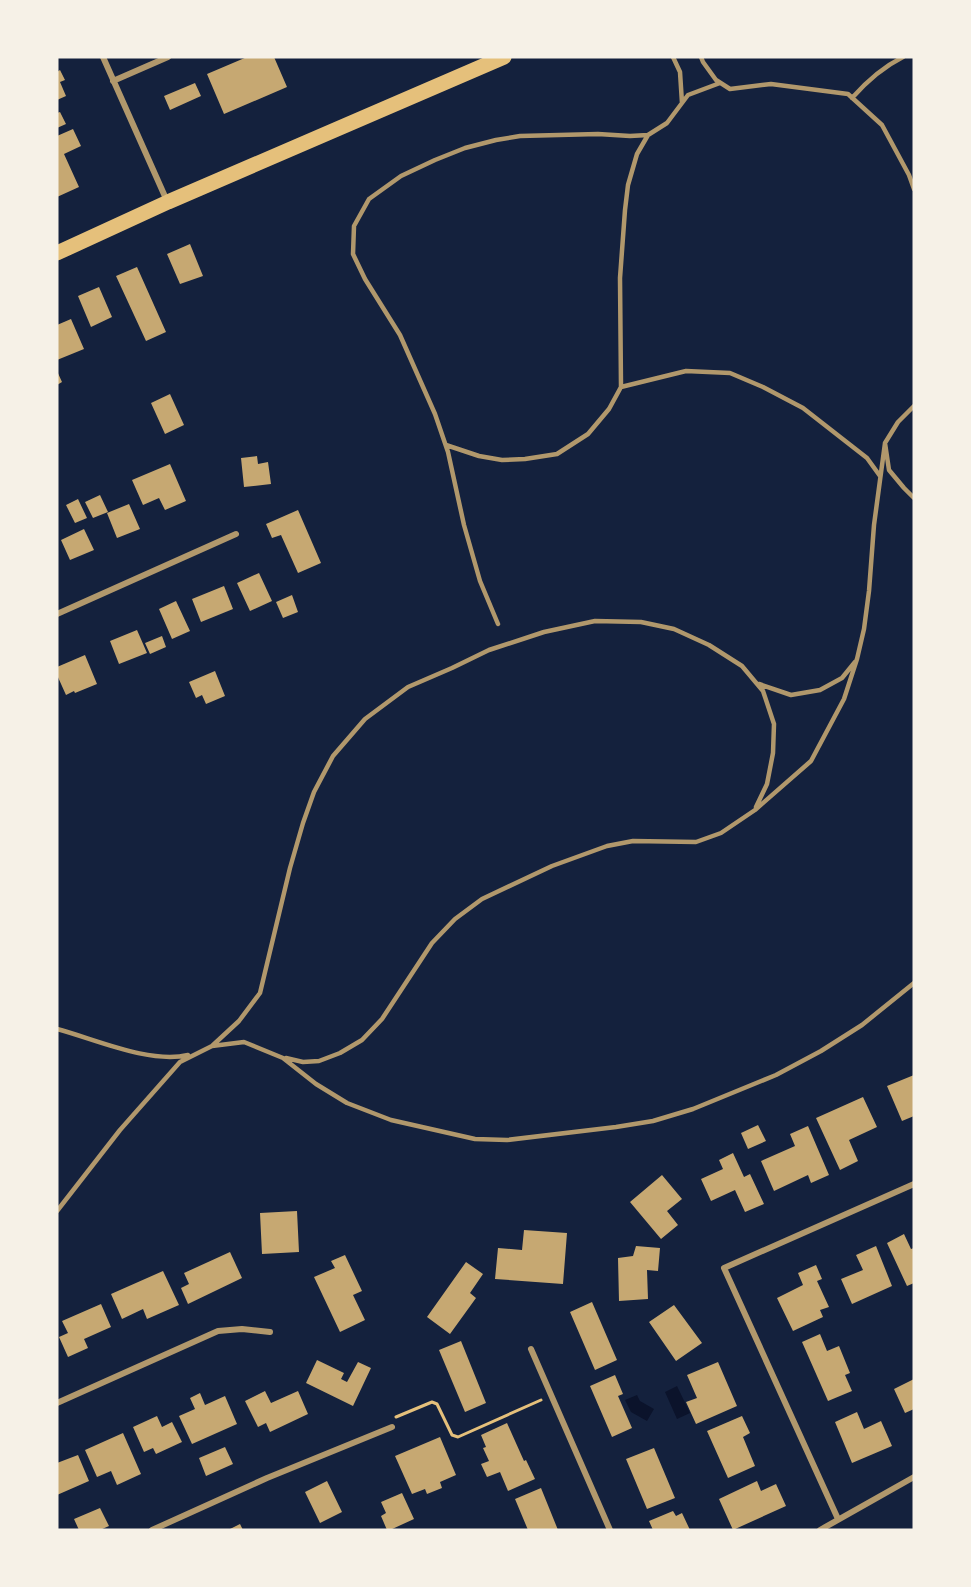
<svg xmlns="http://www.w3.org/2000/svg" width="971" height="1587" font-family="'PT Sans',sans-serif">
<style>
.water{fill:#0b132b}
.building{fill:#c6a872}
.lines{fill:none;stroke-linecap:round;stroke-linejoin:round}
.path{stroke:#e5c07b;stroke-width:3}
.service{stroke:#b1986c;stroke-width:4.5}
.minor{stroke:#b1986c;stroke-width:6}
.primary{stroke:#e5c07b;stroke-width:15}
</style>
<rect width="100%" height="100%" fill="#14213d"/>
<path class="water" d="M677,1386L690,1413L677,1419L665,1392Z
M637,1395L640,1401L654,1409L647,1421L631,1412L625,1400Z"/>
<path class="building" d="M247,57H274L287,87L224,114L207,74Z
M60,70L65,80L60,82L66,96L57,100V72Z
M195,83L201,96L170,110L164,96Z
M60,112L66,124L57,128V113Z
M73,129L81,146L64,154L79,187L57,197V136Z
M190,244L203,276L180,284L167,254Z
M137,267L166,332L146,341L116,276Z
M99,287L112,317L91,327L78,296Z
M71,319L84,349L57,360V325Z
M57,371L62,382L57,385Z
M170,394L184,425L165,434L151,403Z
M257,456L258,464L268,462L271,484L244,487L241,458Z
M170,464L186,501L165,510L159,498L143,505L132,480Z
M100,495L108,512L93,518L85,502Z
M78,499L87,518L75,523L66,505Z
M129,504L140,529L117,538L107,513Z
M298,510L321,563L298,573L281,535L272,538L266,524Z
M84,529L94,550L70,560L61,540Z
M259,573L272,601L250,611L237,583Z
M224,586L233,609L201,622L192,599Z
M292,595L298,612L283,618L276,602Z
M176,601L190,631L172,639L159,609Z
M137,630L147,653L119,664L110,641Z
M162,636L166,647L150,654L145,643Z
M85,655L97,684L75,693L74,691L66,695L57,675V667Z
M215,671L225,696L206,704L202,695L196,698L189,682Z
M914,1075V1116L902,1121L887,1086Z
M863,1097L877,1127L849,1140L858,1161L840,1170L816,1118Z
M758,1125L766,1141L748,1149L741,1133Z
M808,1126L829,1175L811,1183L808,1175L774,1191L761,1161L795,1146L790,1134Z
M733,1153L744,1177L750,1174L764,1204L745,1212L735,1190L711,1201L701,1179L723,1169L719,1160Z
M662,1175L682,1199L667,1211L678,1225L661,1239L630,1202Z
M297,1211L299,1252L262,1254L260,1213Z
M524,1230L567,1233L563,1284L495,1279L498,1248L522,1250Z
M904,1234L911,1249L914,1248V1283L907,1286L887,1243Z
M636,1246L660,1248L658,1271L647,1270L648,1299L619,1301L618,1258L633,1256Z
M876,1246L892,1286L852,1304L841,1279L863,1270L856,1255Z
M230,1252L242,1278L188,1304L181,1288L189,1284L184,1273Z
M345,1255L362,1291L353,1295L365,1320L340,1332L314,1277L335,1268L331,1261Z
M466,1262L483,1274L470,1293L476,1298L450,1334L427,1317Z
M816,1265L822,1279L817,1281L829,1307L820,1310L823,1317L793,1331L777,1298L803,1285L798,1273Z
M163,1271L179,1305L147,1319L143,1309L122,1319L111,1294Z
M592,1302L617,1360L595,1370L570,1312Z
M101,1304L111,1327L84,1339L88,1348L68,1357L59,1337L68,1333L62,1321Z
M674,1305L702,1343L676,1361L649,1322Z
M820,1334L827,1351L839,1346L850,1373L845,1375L852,1391L828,1401L802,1342Z
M461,1341L486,1403L465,1412L439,1350Z
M317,1360L344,1373L341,1379L347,1382L358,1362L371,1368L353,1406L306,1383Z
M718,1362L737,1406L696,1424L686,1402L697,1398L687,1375Z
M615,1375L623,1394L618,1396L632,1428L612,1437L590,1386Z
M914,1379V1409L905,1413L894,1389Z
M265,1391L271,1403L298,1391L308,1414L270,1432L266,1423L258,1427L245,1401Z
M200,1393L205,1405L225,1396L237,1424L192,1444L179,1416L195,1409L190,1398Z
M857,1412L864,1429L881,1421L892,1446L852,1463L835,1422Z
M157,1416L162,1427L172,1422L182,1442L156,1454L153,1448L144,1452L133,1427Z
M742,1416L750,1433L743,1437L755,1466L728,1478L707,1431Z
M507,1423L524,1461L526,1460L535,1479L508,1491L500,1472L487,1477L481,1464L489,1461L483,1448L486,1447L481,1435Z
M123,1433L141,1474L117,1485L111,1471L97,1477L85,1450Z
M440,1437L456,1475L440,1482L442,1488L427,1494L425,1489L412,1494L395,1456Z
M225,1447L233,1464L206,1476L199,1458Z
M654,1448L675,1498L647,1509L626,1459Z
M78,1455L89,1481L57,1495V1463Z
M327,1481L342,1512L320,1523L305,1492Z
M757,1481L761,1491L776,1484L786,1506L733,1530L719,1499Z
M541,1488L558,1530H528L515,1499Z
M402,1493L414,1519L390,1530H387L381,1516L386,1513L381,1502Z
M100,1508L109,1526L100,1530H79L74,1519Z
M673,1511L676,1516L682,1513L690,1530H653L649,1521Z
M240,1524L243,1530H228Z"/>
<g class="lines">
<path class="path" d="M396,1417L432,1402L437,1404L452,1435L458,1437L541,1400"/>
<path class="service" d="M673,57L680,72L682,103
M701,57L703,62L716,80L730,89L771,84L848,94L882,125L909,175L914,189
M852,98C867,81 883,67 903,57
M621,387L686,371L730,373L763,387L803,408L867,458L880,476
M914,406L898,422L885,443L889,470L904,488L914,498
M446,445L479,456L502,460L525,459L557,454L588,434L609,409L621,387L620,278L625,210L628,185L637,154L648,135
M498,624L480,581L464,525L448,452L435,414L400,335L365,279L353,254L354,226L369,199L401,176L435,160L465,148L496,140L520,136L598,134L630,136L648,135L667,123L688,95L720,83
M759,684L791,695L820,690L842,678L855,662
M57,1029C95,1039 149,1064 188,1055
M212,1046L239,1021L260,993L290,868L303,823L314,792L333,756L365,719L408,687L452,668L489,650L544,632L595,621L641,622L674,629L709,645L742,666L763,691L774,724L773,753L767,784L756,807
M286,1058L303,1062L319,1061L340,1053L362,1040L382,1019L432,943L455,919L482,899L552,866L607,846L633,841L696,842L721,833L755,810L811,761L844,699L857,659L864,629L869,591L874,525L885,443
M57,1211L120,1130L180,1062L212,1046L244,1042L283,1058L316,1084L347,1103L391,1120L475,1139L507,1140L616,1127L653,1121L693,1109L776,1075L821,1051L862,1025L914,983"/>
<path class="minor" d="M103,57L167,201
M113,81L168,57
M57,614L236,534
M531,1349L610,1530
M57,1403L218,1331L242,1329L270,1332
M838,1519L724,1268L914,1184
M152,1530L267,1478L392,1427
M820,1530L914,1477"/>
<path class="primary" d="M57,253L168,202L504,57"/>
</g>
<rect width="971" height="1587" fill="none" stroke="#f6f1e7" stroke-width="117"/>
</svg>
